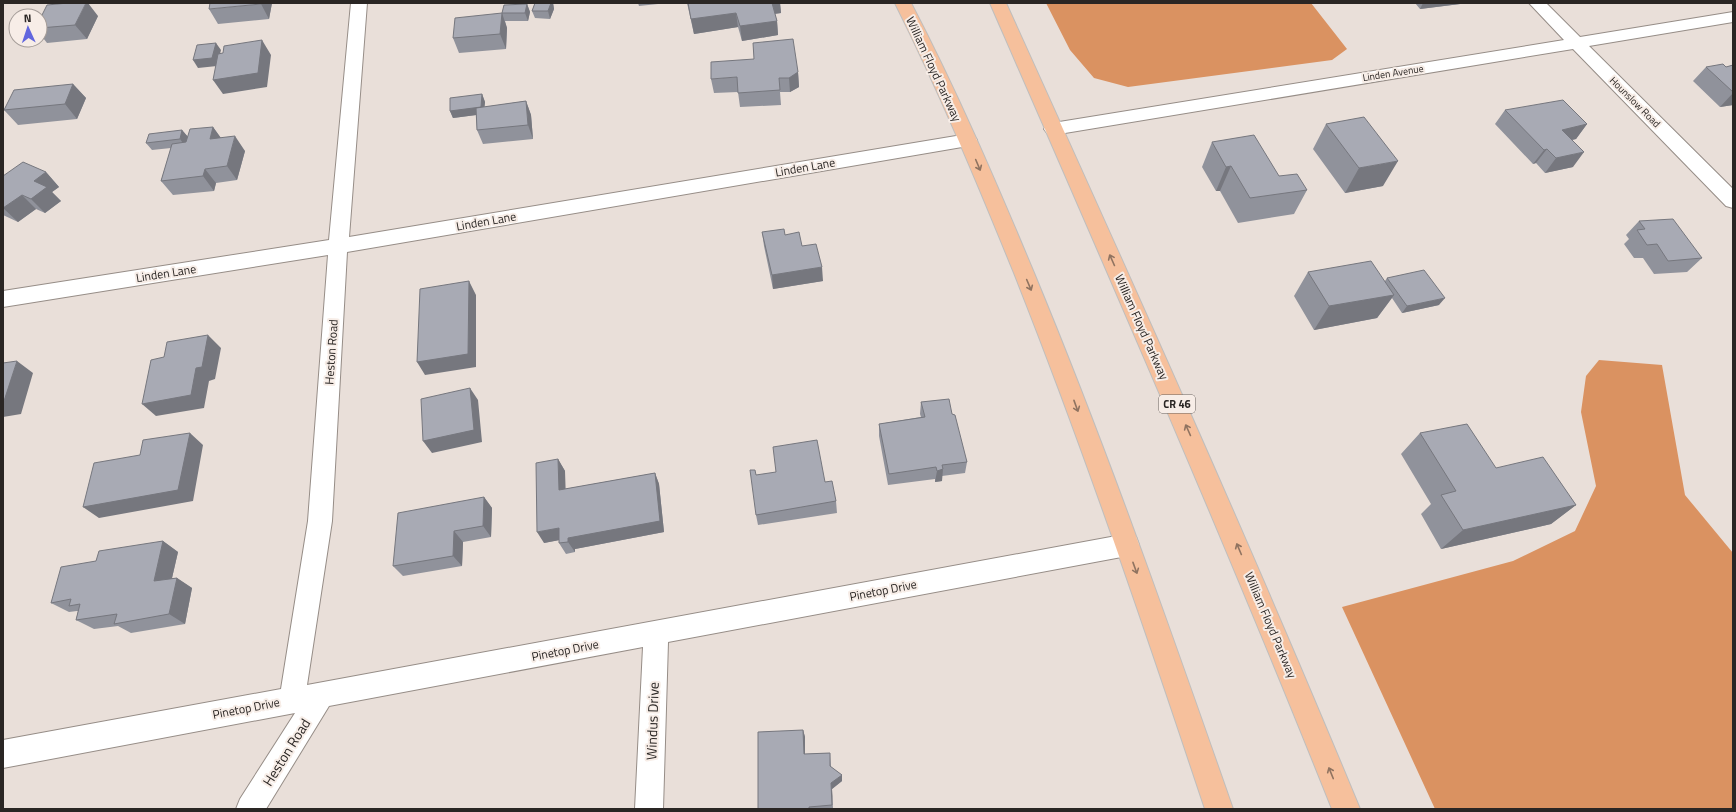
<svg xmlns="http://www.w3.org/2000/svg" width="1736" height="812" font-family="'Titillium Web',sans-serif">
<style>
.forest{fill:#da9261}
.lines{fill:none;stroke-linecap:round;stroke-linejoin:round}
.minor-casing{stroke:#968d87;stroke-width:2}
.trunk-casing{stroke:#bfbebd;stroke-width:2}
.minor{fill:#fff;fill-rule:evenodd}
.trunk{fill:#f6c09c;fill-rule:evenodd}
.wall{fill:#90929b}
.shaded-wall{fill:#76777e}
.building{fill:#a8aab4;stroke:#76777e}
.oneway{stroke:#907360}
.labels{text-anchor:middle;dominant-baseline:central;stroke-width:4;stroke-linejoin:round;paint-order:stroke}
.far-street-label{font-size:10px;fill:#2a2624;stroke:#f7ede7}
.shield{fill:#f7ede7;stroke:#68625e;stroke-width:1}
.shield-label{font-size:11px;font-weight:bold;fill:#2a2624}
.street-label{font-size:12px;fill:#2a2624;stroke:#f7ede7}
.near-street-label{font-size:14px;fill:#2a2624;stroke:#f7ede7}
</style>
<rect width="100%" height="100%" fill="#e9dfd9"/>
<path class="forest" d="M1046,3H1311L1347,49L1332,60L1128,87L1094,78L1070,50Z
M1599,360L1662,365L1685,495L1733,553V809H1435L1342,607L1513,561L1575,531L1596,486L1581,412L1586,376Z"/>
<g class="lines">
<defs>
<path id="minor" d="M351,3H367L349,237L968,134L974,136L977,140L974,144L968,146L347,252L332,521L307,685L1127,534L1136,537L1139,545L1136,553L1127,556L668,642L663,809H635L643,647L329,706L266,809H236L240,799L295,713L3,768V740L281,689L308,521L328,255L3,307V291L329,240Z
M1529,3H1546L1580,37L1733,12V22L1589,46L1733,189V208L1726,206L1573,49L1053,135L1047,133L1044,129L1047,125L1053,123L1564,40Z"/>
<path id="trunk" d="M895,3H911C957,91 996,182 1034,273C1107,449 1170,629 1233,809H1205C1145,629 1084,449 1014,273C977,182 939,91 895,3Z
M990,3H1006C1127,270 1248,538 1360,809H1332C1224,538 1107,271 990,3Z"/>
</defs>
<use href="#minor" class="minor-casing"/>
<use href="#trunk" class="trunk-casing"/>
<use href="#minor" class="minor"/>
<use href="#trunk" class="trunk"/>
</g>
<path class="wall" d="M272,3L269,19L218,24L209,9Z
M535,3H553L554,9L550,19L535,18L532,11Z
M638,3H658V4L639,6Z
M687,3H780L781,13L775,14L777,21L778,35L742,41L738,27L694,34Z
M1415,3H1460V4L1420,9Z
M527,4L530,12L528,21H505L507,28L506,49L459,53L453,38L502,13Z
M98,16L87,39L47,43L40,34V19Z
M1733,65V105L1720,107L1693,81L1706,67H1726Z
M798,72L799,87L790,92H780L781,105L740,107L738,92L714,93L711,79Z
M73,84L86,98L77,119L18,125L4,110Z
M482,94L485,102L484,107L526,101L531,115L533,139L483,144L477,130L476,115L453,118L450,111Z
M1505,110L1587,124L1576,139L1572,140L1573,167L1545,173L1536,163L1533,164L1495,124Z
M1326,124L1383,186L1345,193L1313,149Z
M213,127L221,138L245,151L237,180L216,183L214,191L173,195L161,181L171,148L152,150L146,143L182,130L188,137Z
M1212,142L1279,176L1307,190L1294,214L1238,223L1220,191H1216L1202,167Z
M46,172L59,187L52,192L61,201L45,213L36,209L18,222L3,215V176Z
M1639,221L1702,258L1687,272L1654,274L1643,258H1634L1624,244L1629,239L1626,235Z
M762,232L785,235L802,246L823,281L773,289L764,246Z
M1308,272L1385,281L1387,278L1439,305L1402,313L1392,298L1377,318L1314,330L1294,296Z
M921,402L952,414L967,462L965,473L942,476V481L935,482V479L888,485L879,436V424L921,417L920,414Z
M1420,433L1496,468L1576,505L1551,524L1441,549L1421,514L1431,504L1401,454Z
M558,459L565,471V489L655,473L659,484L664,532L575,549V552L566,554L559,543V540L544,543Z
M756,475L825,482L836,501L837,513L758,525L756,515Z
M484,497L492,508L491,537L463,542L462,566L403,576L393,566Z
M163,541L178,552L172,578H177L192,588L185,624L131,633L118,626L94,629L76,620L78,611H77L69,612L51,603L96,561Z
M803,730L805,737V754L830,753L831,767L842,775V781L832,789L833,809H758Z"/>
<path class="shaded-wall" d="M86,3H88L98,16L87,39L75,25Z
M261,3H272L269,19L261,4Z
M551,3H553L554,9L550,19L548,11Z
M771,3H780L781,13L772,14Z
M1423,3H1460V4L1420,9Z
M527,4L530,12L528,21L525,13Z
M502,13L507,28L506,49L500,34Z
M736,13L738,27L694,34L691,19Z
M777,21L778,35L742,41L740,26Z
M262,40L271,55L267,87L223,94L213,80Z
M216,43L221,50L217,66L198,68L193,60Z
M798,72L799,87L790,92L789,78Z
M73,84L86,98L77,119L65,104Z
M1733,93V105L1720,107Z
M482,94L485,102L484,114L453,118L450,111Z
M526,101L531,115L533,139L528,125Z
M1587,124L1576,139L1551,144L1562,130Z
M213,127L223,141L210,139Z
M182,130L188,137L185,146L180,139Z
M235,136L245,151L237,180L227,166Z
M1547,149L1536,163L1533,164L1544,150Z
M1584,152L1573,167L1545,173L1556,158Z
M1398,161L1383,186L1345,193L1359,168Z
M1231,166L1220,191H1216L1226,167Z
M205,169L216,183L214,191L203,176Z
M46,172L59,187L52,192L61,201L45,213L31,199L34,181Z
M22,195L36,209L18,222L3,208Z
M822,267L823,281L773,289L772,275Z
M469,281L476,295V367L425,375L417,362Z
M1394,295L1377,318L1314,330L1329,306Z
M1445,298L1439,305L1402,313L1407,306Z
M208,335L221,348L215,379L209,381L204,408L156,416L142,404L196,368Z
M17,361L33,373L21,414L3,417V401Z
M470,388L478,400L482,442L432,453L423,441Z
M190,433L203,445L193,501L99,518L83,507Z
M558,459L565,471L566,501L559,490Z
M943,469L942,481L935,482L937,471Z
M655,473L659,484L664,532L575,549V552L568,542V538Z
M484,497L492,508L491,537L483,526Z
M1576,505L1551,524L1441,549L1463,530Z
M559,528L565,539L544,543L537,532Z
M454,531L463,542L462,566L453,556Z
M163,541L178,552L169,591L154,581Z
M177,578L192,588L185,624L169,614Z
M803,730L805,737V761L804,754Z
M842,775V781L832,789L833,809L831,783Z"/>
<path class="building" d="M68,3H86L75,25L40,28V19L47,5Z
M210,3H261V4L209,9Z
M535,3H551L548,11H532Z
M688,3H772L777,21L740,26L736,13L691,19Z
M527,4L525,13H502L504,5Z
M502,13L500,34L453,38L455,18Z
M793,39L798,72L789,78H779L780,90L738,93L737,77L711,79V62L754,59L753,43Z
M262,40L258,73L213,80L218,54L223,53L224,46Z
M216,43L212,58L193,60L197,45Z
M1723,64L1726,67L1733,65V92L1706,67Z
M73,84L65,104L4,110L14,90Z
M482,94L481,107L450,111V98Z
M1563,100L1587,124L1562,130L1584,152L1556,158L1547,149L1544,150L1505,110Z
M526,101L528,125L477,130L476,108Z
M1364,117L1398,161L1359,168L1326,124Z
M213,127L210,139L235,136L227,166L205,169L203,176L161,181L172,144L186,142L190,129Z
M182,130L180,139L146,143L149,134Z
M1254,135L1279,176L1297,174L1307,190L1250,198L1231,166L1226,167L1212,142Z
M23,162L46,172L34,181L47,187L31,199L22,195L3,208V176Z
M1673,219L1702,258L1668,261L1657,244L1647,245L1637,230L1645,229L1639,221Z
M784,229L785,235L799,232L802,246L816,244L822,267L772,275L762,232Z
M1371,261L1394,295L1329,306L1308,272Z
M1424,270L1445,298L1407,306L1387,278Z
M469,281L468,354L417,362L420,289Z
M208,335L202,367L196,368L191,395L142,404L151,360L164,357L167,342Z
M17,361L4,401H3V363Z
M470,388L474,430L423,441L421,399Z
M949,399L952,414L955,415L967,462L942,465L943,469L937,471L936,467L889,474L879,424L925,417L921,402Z
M1467,424L1496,468L1543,457L1576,505L1463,530L1441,495L1456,491L1420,433Z
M190,433L178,490L83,507L94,463L140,455L143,440Z
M817,440L825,482L832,481L836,501L756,515L750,470H755L756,475L776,472L773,447Z
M558,459L559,490L655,473L660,521L568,538V542L559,543V528L537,532L536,463Z
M484,497L483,526L454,531L453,556L393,566L398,513Z
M163,541L154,581L177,578L169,614L114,624L117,614L76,620L80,604L69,606L71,599L51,603L61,567L96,561L99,551Z
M803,730L804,754L830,753V766L842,775L831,783L832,805L809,807V809H758V732Z"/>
<defs><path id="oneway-shaft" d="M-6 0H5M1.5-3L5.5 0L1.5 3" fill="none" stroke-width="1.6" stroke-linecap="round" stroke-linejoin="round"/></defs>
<g class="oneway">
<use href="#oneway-shaft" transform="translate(978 165) rotate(67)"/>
<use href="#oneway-shaft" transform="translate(1112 260) rotate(-114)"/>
<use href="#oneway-shaft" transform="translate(1029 285) rotate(67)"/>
<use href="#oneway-shaft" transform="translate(1076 406) rotate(70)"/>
<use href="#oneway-shaft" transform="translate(1188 430) rotate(-114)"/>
<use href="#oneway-shaft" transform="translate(1239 549) rotate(-113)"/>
<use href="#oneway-shaft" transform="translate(1135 568) rotate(70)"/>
<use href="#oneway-shaft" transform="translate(1331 773) rotate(-112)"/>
</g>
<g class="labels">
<g class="far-street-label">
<text transform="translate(1393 73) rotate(-9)">Linden Avenue</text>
<text transform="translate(1635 102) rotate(45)">Hounslow Road</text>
</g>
<rect class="shield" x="1159" y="395" width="36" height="18" rx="3"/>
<g class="shield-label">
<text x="1177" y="404">CR 46</text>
</g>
<g class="street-label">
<text transform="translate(934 69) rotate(65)">William Floyd Parkway</text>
<text transform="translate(805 167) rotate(-10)">Linden Lane</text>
<text transform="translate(486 221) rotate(-10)">Linden Lane</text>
<text transform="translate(166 273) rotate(-9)">Linden Lane</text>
<text transform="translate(1142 327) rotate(66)">William Floyd Parkway</text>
<text transform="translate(331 352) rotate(-86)">Heston Road</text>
<text transform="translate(883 590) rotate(-11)">Pinetop Drive</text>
<text transform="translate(1271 625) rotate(67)">William Floyd Parkway</text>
<text transform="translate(565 650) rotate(-11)">Pinetop Drive</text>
<text transform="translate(246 708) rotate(-11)">Pinetop Drive</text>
</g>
<g class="near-street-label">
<text transform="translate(652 721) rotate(-88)">Windus Drive</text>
<text transform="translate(286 752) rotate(-58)">Heston Road</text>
</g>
</g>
<rect width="1736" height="812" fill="none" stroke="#2a2624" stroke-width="8"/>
<g transform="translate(28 28) rotate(357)"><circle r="19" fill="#f7ede7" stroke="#a59d99"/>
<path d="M0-3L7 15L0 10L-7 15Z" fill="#6166de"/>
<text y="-6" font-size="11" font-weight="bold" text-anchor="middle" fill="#2a2624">N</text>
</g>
</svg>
